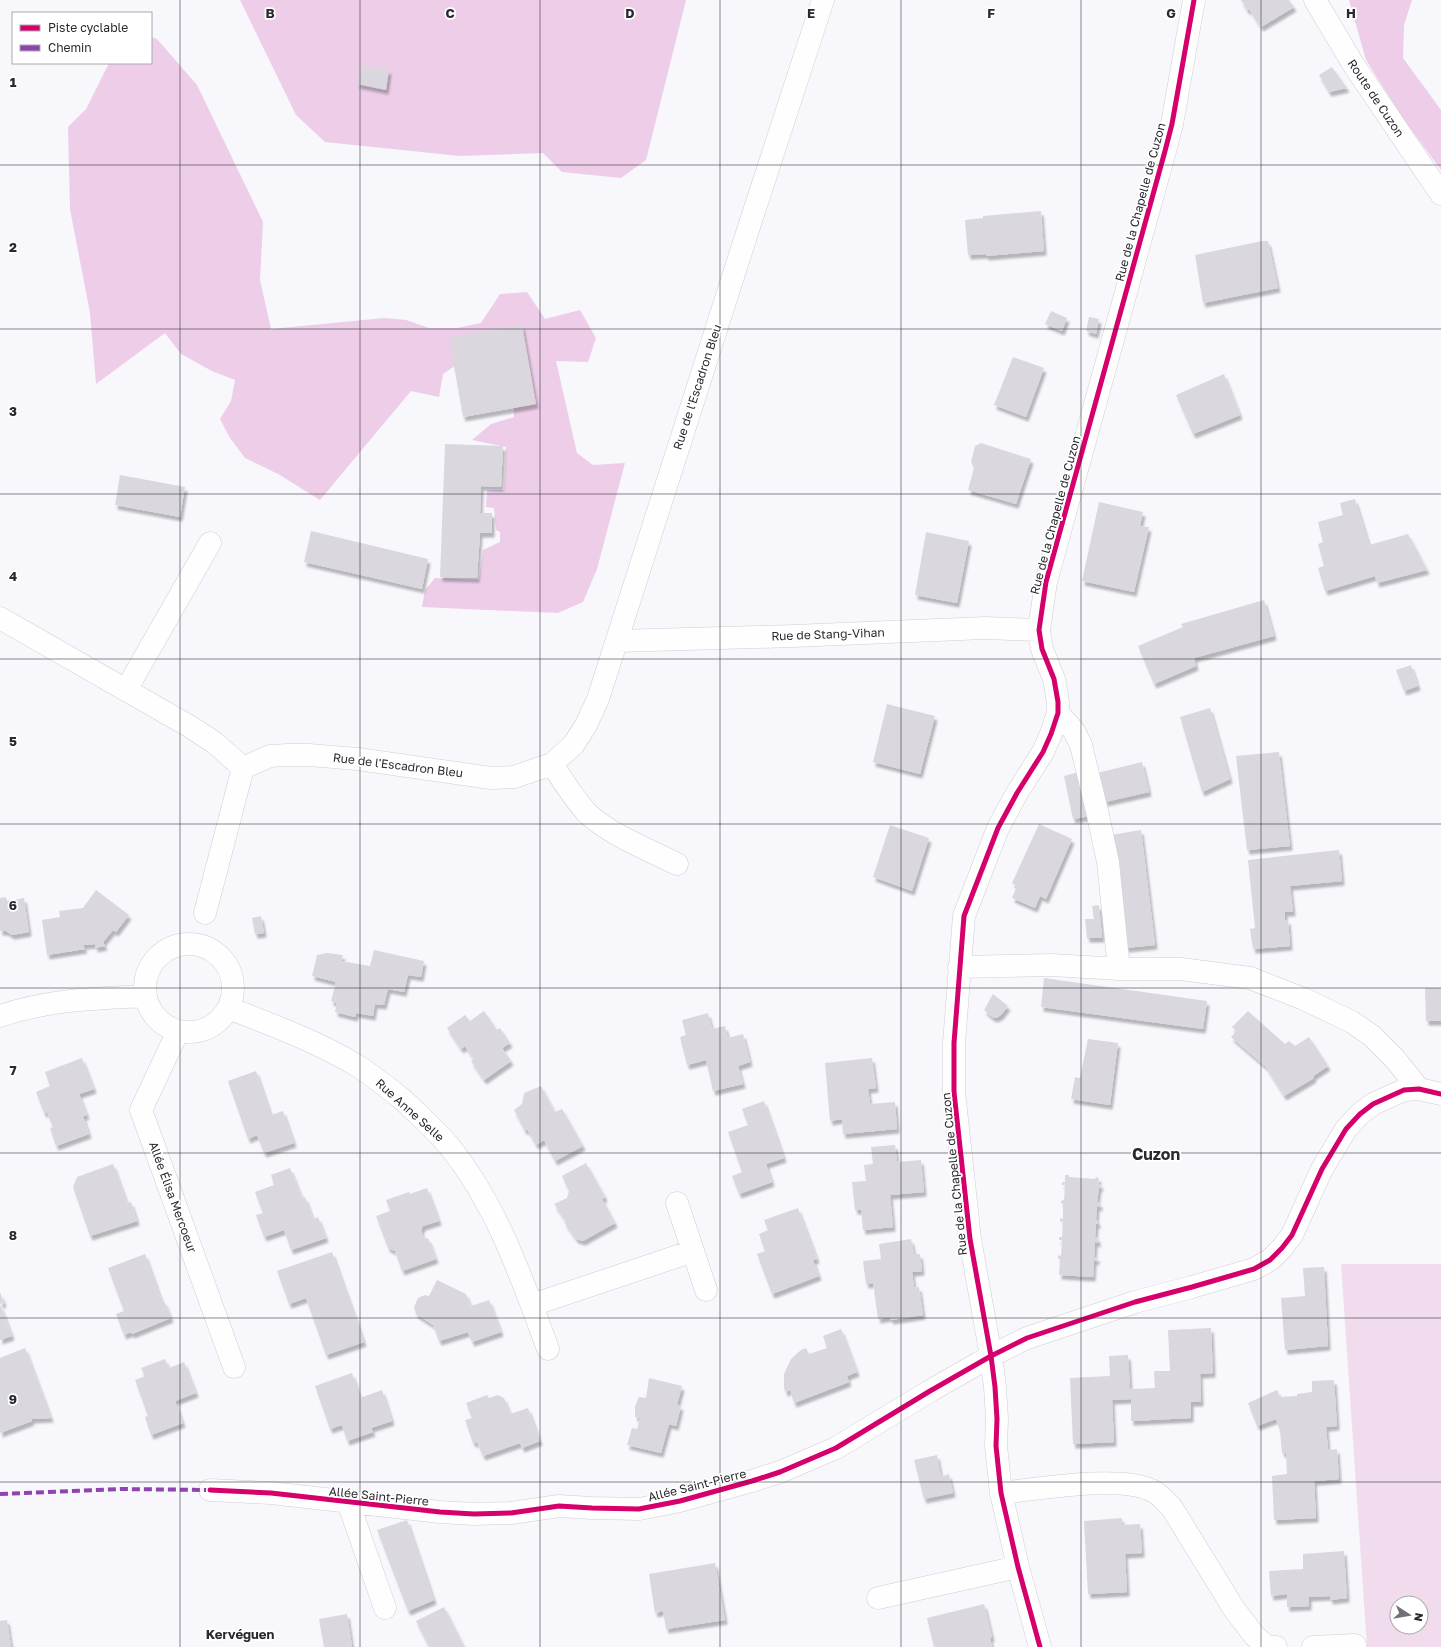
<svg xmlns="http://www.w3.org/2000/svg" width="1441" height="1647" font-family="'Golos Text',sans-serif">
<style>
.green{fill:#f1dcee;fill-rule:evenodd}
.forest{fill:#edcde8}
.building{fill:#dad8de;filter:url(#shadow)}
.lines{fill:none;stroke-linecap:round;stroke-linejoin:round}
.minor-casing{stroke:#ceced3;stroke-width:23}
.minor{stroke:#fefeff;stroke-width:22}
.quiet{stroke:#8e44ad;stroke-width:4;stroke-dasharray:8 4;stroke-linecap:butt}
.cycleway-casing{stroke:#fff;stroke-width:8}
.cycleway{stroke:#d6006c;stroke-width:5}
.grid{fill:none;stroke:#2a2930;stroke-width:1;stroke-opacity:0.55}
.labels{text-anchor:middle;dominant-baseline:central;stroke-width:3.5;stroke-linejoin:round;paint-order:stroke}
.street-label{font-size:12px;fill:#2a2930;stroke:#fff}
.neighbourhood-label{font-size:13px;font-weight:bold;fill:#2a2930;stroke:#fff}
.district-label{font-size:16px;font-weight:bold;fill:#2a2930;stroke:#fff}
.grid-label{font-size:13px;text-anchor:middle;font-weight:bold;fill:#2a2930;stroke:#fff;stroke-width:3.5;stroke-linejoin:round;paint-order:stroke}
</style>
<defs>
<filter id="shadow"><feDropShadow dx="2.5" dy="4.5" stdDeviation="1" flood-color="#0004"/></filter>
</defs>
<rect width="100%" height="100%" fill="#f7f7fc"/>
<path class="green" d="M1341,1264H1441V1647H1367ZM1397,1603H1421V1627H1397Z"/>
<path class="forest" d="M240,0H686L646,160L621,178L562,172L543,153L460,156L325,142L296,115Z
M1349,0H1412L1404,25L1403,58L1441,110V170L1402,117L1366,60Z
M151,37L157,39L197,85L263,222L260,280L271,329L384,318L406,320L429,328H457L481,323L500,294L527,292L545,319L580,310L596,338L588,362L556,361L577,453L593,465L625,463L597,569L583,602L558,613L422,607L425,590L435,578L479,580L483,550L500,542V532L496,530L494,508L486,507L487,490H504L506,447L472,440L491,424L514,417L513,399L471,355L443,374L439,397L411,391L320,500L280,475L245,458L230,438L220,419L231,401L235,380L212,371L181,354L165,333L96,384L90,313L70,209L68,127L86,109L109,63H151Z"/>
<path class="building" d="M1241,0H1289L1294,7L1261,27L1249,9L1247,10Z
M361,65L389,70L386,90L357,84Z
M1332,67L1347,88L1329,92L1319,75Z
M1041,211L1044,251L986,256V254L968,255L965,220L983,218V216Z
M1262,241H1268L1278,288L1203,303L1195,255Z
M1051,311L1067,318L1062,331L1045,324Z
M1089,317L1099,319L1096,334L1086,331Z
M522,325L536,404L463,417L449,337Z
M1013,357L1044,368L1026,417L994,405Z
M1224,374L1240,415L1193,434L1176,395Z
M981,443L1031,459L1016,504L968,490L974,468L971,462L975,446Z
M445,444L503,446L501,487L481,486L480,513H492V533H480L477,578L440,577Z
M120,475L185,487L180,517L115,505Z
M1355,499L1369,545L1408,534L1427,570L1377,583L1375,576L1325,591L1318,568L1324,566L1318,544L1323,542L1318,522L1343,515L1340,503Z
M1099,502L1143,512L1140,526L1149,527L1134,592L1082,581Z
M311,531L428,559L422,589L304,562Z
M926,532L969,541L957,603L915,595Z
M1264,600L1274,636L1194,658L1196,666L1154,684L1138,646L1183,627L1181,624Z
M1411,665L1418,686L1404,691L1396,670Z
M887,704L935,716L920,774L873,762Z
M1210,708L1230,779L1202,792L1180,717Z
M1279,752L1290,846L1247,850L1236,756Z
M1142,762L1149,792L1105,802L1097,773Z
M1079,772L1090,816L1073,819L1064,776Z
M1039,824L1072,839L1046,899L1040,896L1035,908L1012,898L1017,886L1012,883Z
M890,825L929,838L912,891L873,877Z
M1141,830L1155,945L1126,948L1111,835Z
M1339,850L1342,881L1290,886L1293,912H1285V920H1288L1290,946L1253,949L1250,929L1255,928L1248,860Z
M96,890L129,915L116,932L113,930L103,942L105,946L95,948V944L83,945L85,949L47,955L42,920L60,917L59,911L83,908Z
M6,897L7,901L24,898L29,932L12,935L6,931H0V898Z
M1099,905L1102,938H1087L1085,919H1094L1092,906Z
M261,916L264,933L255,934L252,918Z
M374,950L424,961L421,977L408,975L404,992L388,989L384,1005L375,1004L373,1016L356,1013L355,1017L335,1012L337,1003L331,1001L336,982L312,976L317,955L327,953L343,955L341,961L370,966Z
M1044,978L1207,1001L1203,1029L1041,1007Z
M1425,988H1441V1021H1426Z
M993,994L1008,1006L1001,1015L996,1018L992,1017L984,1010Z
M484,1011L497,1030L500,1028L510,1043L502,1048L511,1061L484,1080L471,1061L474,1060L465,1046L461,1049L447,1028L465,1015L470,1021Z
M1248,1011L1285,1044L1289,1041L1295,1046L1309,1037L1328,1066L1313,1076L1314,1078L1284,1096L1266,1067L1231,1037L1236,1031L1232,1027Z
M708,1013L712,1029L725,1026L728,1038L743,1034L750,1062L738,1066L743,1084L713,1091L706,1060L687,1065L680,1037L686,1035L682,1020Z
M1088,1039L1118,1043L1110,1105L1071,1099L1075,1077L1080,1078Z
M82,1058L94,1089L79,1094L87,1115L83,1116L89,1134L56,1146L50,1128L53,1127L47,1112L44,1113L36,1092L50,1086L45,1072Z
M872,1058L876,1088L868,1089L870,1104L895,1102L897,1129L843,1134L842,1119L830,1121L825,1063Z
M256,1071L271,1115L283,1111L294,1143L264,1153L257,1135L248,1139L228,1081Z
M541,1086L555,1112L562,1109L583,1146L555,1161L544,1140L536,1145L527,1129L525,1131L514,1110L522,1104L524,1093Z
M764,1101L784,1158L766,1164L772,1182L739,1194L732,1176L742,1172L728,1132L748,1125L742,1109Z
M895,1145L897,1162L921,1160L924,1192L890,1195L893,1227L863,1230L861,1210H855L852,1182L866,1181L864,1165L873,1164L871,1147Z
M586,1163L605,1197L602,1199L615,1223L583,1241L576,1239L564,1222L566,1221L554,1204L567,1198L569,1191L562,1176Z
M113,1164L127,1203L131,1202L137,1221L90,1236L73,1187L77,1177Z
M290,1168L302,1198L305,1197L313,1219L318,1217L326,1238L291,1250L284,1230L264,1237L256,1215L263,1213L255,1192L274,1185L271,1175Z
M1065,1175H1069V1177L1095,1179L1096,1177L1099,1178L1098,1184H1101L1100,1188L1099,1187L1097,1202L1100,1203V1207L1097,1206L1096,1220L1098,1221V1224H1096L1095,1237L1098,1238V1243L1095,1242L1094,1257H1098L1096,1261L1094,1260L1093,1277L1059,1275L1060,1259H1058V1255L1061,1256L1062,1240H1059V1237H1062L1063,1222L1060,1221V1218L1063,1219V1204L1061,1203V1201L1064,1200L1065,1185H1062V1182H1065Z
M427,1188L439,1221L423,1226L421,1230L424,1239L428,1238L436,1259L402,1271L395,1251L388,1248L376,1216L390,1211L386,1200L409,1192L410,1194Z
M798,1208L817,1259L813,1260L819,1276L772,1294L757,1254L765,1251L759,1234L768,1230L764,1220Z
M911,1239L914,1254H920L922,1271L912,1272L914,1288L919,1287L923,1315L891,1320L890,1317L878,1319L873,1283L866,1284L863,1261L881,1259L879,1244Z
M332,1252L364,1342L326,1355L306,1298L289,1304L277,1271Z
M145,1254L162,1302L164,1301L171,1318L132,1334L131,1332L124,1335L116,1314L124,1311L108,1268Z
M1324,1267L1328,1346L1285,1350L1281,1298L1305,1296L1303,1268Z
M437,1280L466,1294L471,1306L489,1300L501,1332L472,1342L468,1332L439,1341L433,1325L416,1314L414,1307L418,1298L425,1295L429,1296Z
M0,1292L4,1303L0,1304L12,1336L0,1340Z
M1211,1328L1213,1373L1200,1374L1201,1402H1191V1418L1131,1421V1399L1112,1400L1114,1442L1073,1444L1070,1378L1110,1376L1109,1356L1128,1355L1130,1389L1155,1388L1154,1371H1170L1168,1330Z
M841,1329L857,1372L847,1376L849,1382L794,1403L790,1390L785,1392L784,1387V1374L791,1359L801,1350L806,1348L809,1354L827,1348L823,1336Z
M25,1348L51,1418L31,1419L32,1421L0,1433V1358Z
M165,1359L169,1368L184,1362L196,1393L175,1401L183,1423L151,1435L145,1417L148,1416L135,1380L145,1376L141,1368Z
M352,1373L360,1398L382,1390L392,1421L371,1428L373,1432L347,1441L342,1425L330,1429L315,1386Z
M649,1378L682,1386L677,1405L681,1406L676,1426L669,1424L661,1453L627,1445L632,1428L637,1429L640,1418L635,1417V1406L639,1397L646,1398Z
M1334,1380L1337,1426L1326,1427L1328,1450L1337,1449L1339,1479L1314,1481L1316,1518L1274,1520L1272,1476L1287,1474L1286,1453H1282L1280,1430L1276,1419L1257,1426L1248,1403L1277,1390L1280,1397L1297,1396V1394L1312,1392V1381Z
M487,1395L489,1398L498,1395L504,1398L510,1414L528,1408L540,1441L522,1448L520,1443L483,1456L477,1442L473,1443L465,1420L472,1418L466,1403Z
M937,1455L941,1477L949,1474L953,1493L924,1499L914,1460Z
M1122,1518V1525L1140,1524L1142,1553L1125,1554L1127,1592L1088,1594L1084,1521Z
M407,1520L434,1600L408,1611L377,1530Z
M1344,1551L1347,1598L1330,1600V1596L1309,1597V1606L1287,1607V1594L1271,1596L1269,1571L1303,1569V1554Z
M715,1563L725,1620L666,1629L663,1611L655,1613L649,1574Z
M984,1604L992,1637L990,1638L992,1647H934L927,1618Z
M444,1607L464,1647H429L416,1621Z
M347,1614L352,1647H324L319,1619Z
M7,1620L11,1647H0V1621Z"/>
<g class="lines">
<defs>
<path id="minor" d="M1315,0L1353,64L1441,194
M0,618L189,726L215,743L243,768
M617,641L793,636L985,628L1039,630
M126,690L210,543
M1058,713L1074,731L1081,745L1097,811L1108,862L1119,969
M552,764C563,781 574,799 588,814C611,835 649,850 677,864
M205,913L243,768L270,756L288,755H309L358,759L491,778L514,777L552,764L574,744L586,725L598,699L747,233L823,0
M145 988a44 44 0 1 1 88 0a44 44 0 1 1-88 0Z
M959,967L1052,965L1119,969H1181L1250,978L1304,999L1352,1022L1372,1036L1395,1059L1419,1089
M229,1008C272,1025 316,1041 356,1065C372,1075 387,1087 402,1099C418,1114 435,1129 449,1146C497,1205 522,1279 548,1349
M0,1016C50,999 93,999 146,996
M178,1031L141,1110L234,1367
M677,1203L706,1290
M532,1305L693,1251
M210,1490L271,1493L440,1512L474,1514L511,1513L559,1506L592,1508L639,1509L680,1501L752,1481L780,1472L836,1448L930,1391L991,1356L1027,1338L1135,1302L1192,1287L1254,1269L1270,1260L1282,1248L1292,1235L1322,1169L1346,1129L1360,1114L1373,1104L1404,1090L1419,1089L1441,1094
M1001,1493C1038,1489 1119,1475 1151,1490C1160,1494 1166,1502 1172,1508L1234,1609L1254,1635L1266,1646L1276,1647
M348,1502L385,1608
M878,1598L1018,1567
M1040,1647L1018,1567L1001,1493L996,1446L997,1419L995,1387L991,1356L970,1239L954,1092V1043L964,916L998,828L1017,793L1043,752L1051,734L1058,713V702L1054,679L1042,649L1039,630L1046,582L1165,151L1172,124L1194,0
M1313,1647L1355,1645"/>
</defs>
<use href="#minor" class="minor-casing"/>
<use href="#minor" class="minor"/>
<path class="quiet" d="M0,1494L120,1489L210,1490"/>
<defs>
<path id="cycleway" d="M210,1490L271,1493L440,1512L474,1514L511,1513L559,1506L592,1508L639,1509L680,1501L752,1481L780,1472L836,1448L930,1391L991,1356L1027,1338L1135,1302L1192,1287L1254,1269L1270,1260L1282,1248L1292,1235L1322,1169L1346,1129L1360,1114L1373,1104L1404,1090L1419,1089L1441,1094
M1040,1647L1018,1567L1001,1493L996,1446L997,1419L995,1387L991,1356L970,1239L954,1092V1043L964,916L998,828L1017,793L1043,752L1051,734L1058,713V702L1054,679L1042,649L1039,630L1046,582L1165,151L1172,124L1194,0"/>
</defs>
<use href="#cycleway" class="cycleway-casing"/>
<use href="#cycleway" class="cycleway"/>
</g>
<path class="grid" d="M180,0V1647M360,0V1647M540,0V1647M720,0V1647M901,0V1647M1081,0V1647M1261,0V1647M0,165H1441M0,329H1441M0,494H1441M0,659H1441M0,824H1441M0,988H1441M0,1153H1441M0,1318H1441M0,1482H1441"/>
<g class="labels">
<g class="street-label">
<text transform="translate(1376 98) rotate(56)">Route de Cuzon</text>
<text transform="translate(1140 202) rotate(-75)">Rue de la Chapelle de Cuzon</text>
<text transform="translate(697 387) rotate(-72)">Rue de l'Escadron Bleu</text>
<text transform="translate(1055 515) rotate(-75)">Rue de la Chapelle de Cuzon</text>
<text transform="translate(828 634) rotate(-2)">Rue de Stang-Vihan</text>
<text transform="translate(398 765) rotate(7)">Rue de l'Escadron Bleu</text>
<text transform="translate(410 1110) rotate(42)">Rue Anne Selle</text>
<text transform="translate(954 1174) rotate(-96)">Rue de la Chapelle de Cuzon</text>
<text transform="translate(173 1197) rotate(70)">Allée Élisa Mercoeur</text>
<text transform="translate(697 1485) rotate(-14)">Allée Saint-Pierre</text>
<text transform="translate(379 1496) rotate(6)">Allée Saint-Pierre</text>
</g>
<g class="neighbourhood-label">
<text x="240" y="1634">Kervéguen</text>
</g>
<g class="district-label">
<text x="1156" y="1154">Cuzon</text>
</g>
</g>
<g class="grid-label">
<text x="270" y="18">B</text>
<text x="450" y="18">C</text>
<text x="630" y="18">D</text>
<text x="811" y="18">E</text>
<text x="991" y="18">F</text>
<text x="1171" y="18">G</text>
<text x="1351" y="18">H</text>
<text x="13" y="87">1</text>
<text x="13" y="252">2</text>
<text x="13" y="416">3</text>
<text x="13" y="581">4</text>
<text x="13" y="746">5</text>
<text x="13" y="910">6</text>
<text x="13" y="1075">7</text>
<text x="13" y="1240">8</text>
<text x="13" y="1404">9</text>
</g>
<rect x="12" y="12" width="140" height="52" fill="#ffffff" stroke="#aaa9ac"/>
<rect x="20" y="25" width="20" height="6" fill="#d6006c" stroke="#aaa9ac"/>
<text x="48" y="32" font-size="12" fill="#2a2930">Piste cyclable</text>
<rect x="20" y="45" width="20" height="6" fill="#8e44ad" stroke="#aaa9ac"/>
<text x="48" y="52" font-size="12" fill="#2a2930">Chemin</text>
<g transform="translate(1409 1615) rotate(102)"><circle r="19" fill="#ffffff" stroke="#aaa9ac"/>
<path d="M0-3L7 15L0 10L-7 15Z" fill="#727177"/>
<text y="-6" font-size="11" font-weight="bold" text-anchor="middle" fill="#2a2930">N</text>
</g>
</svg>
